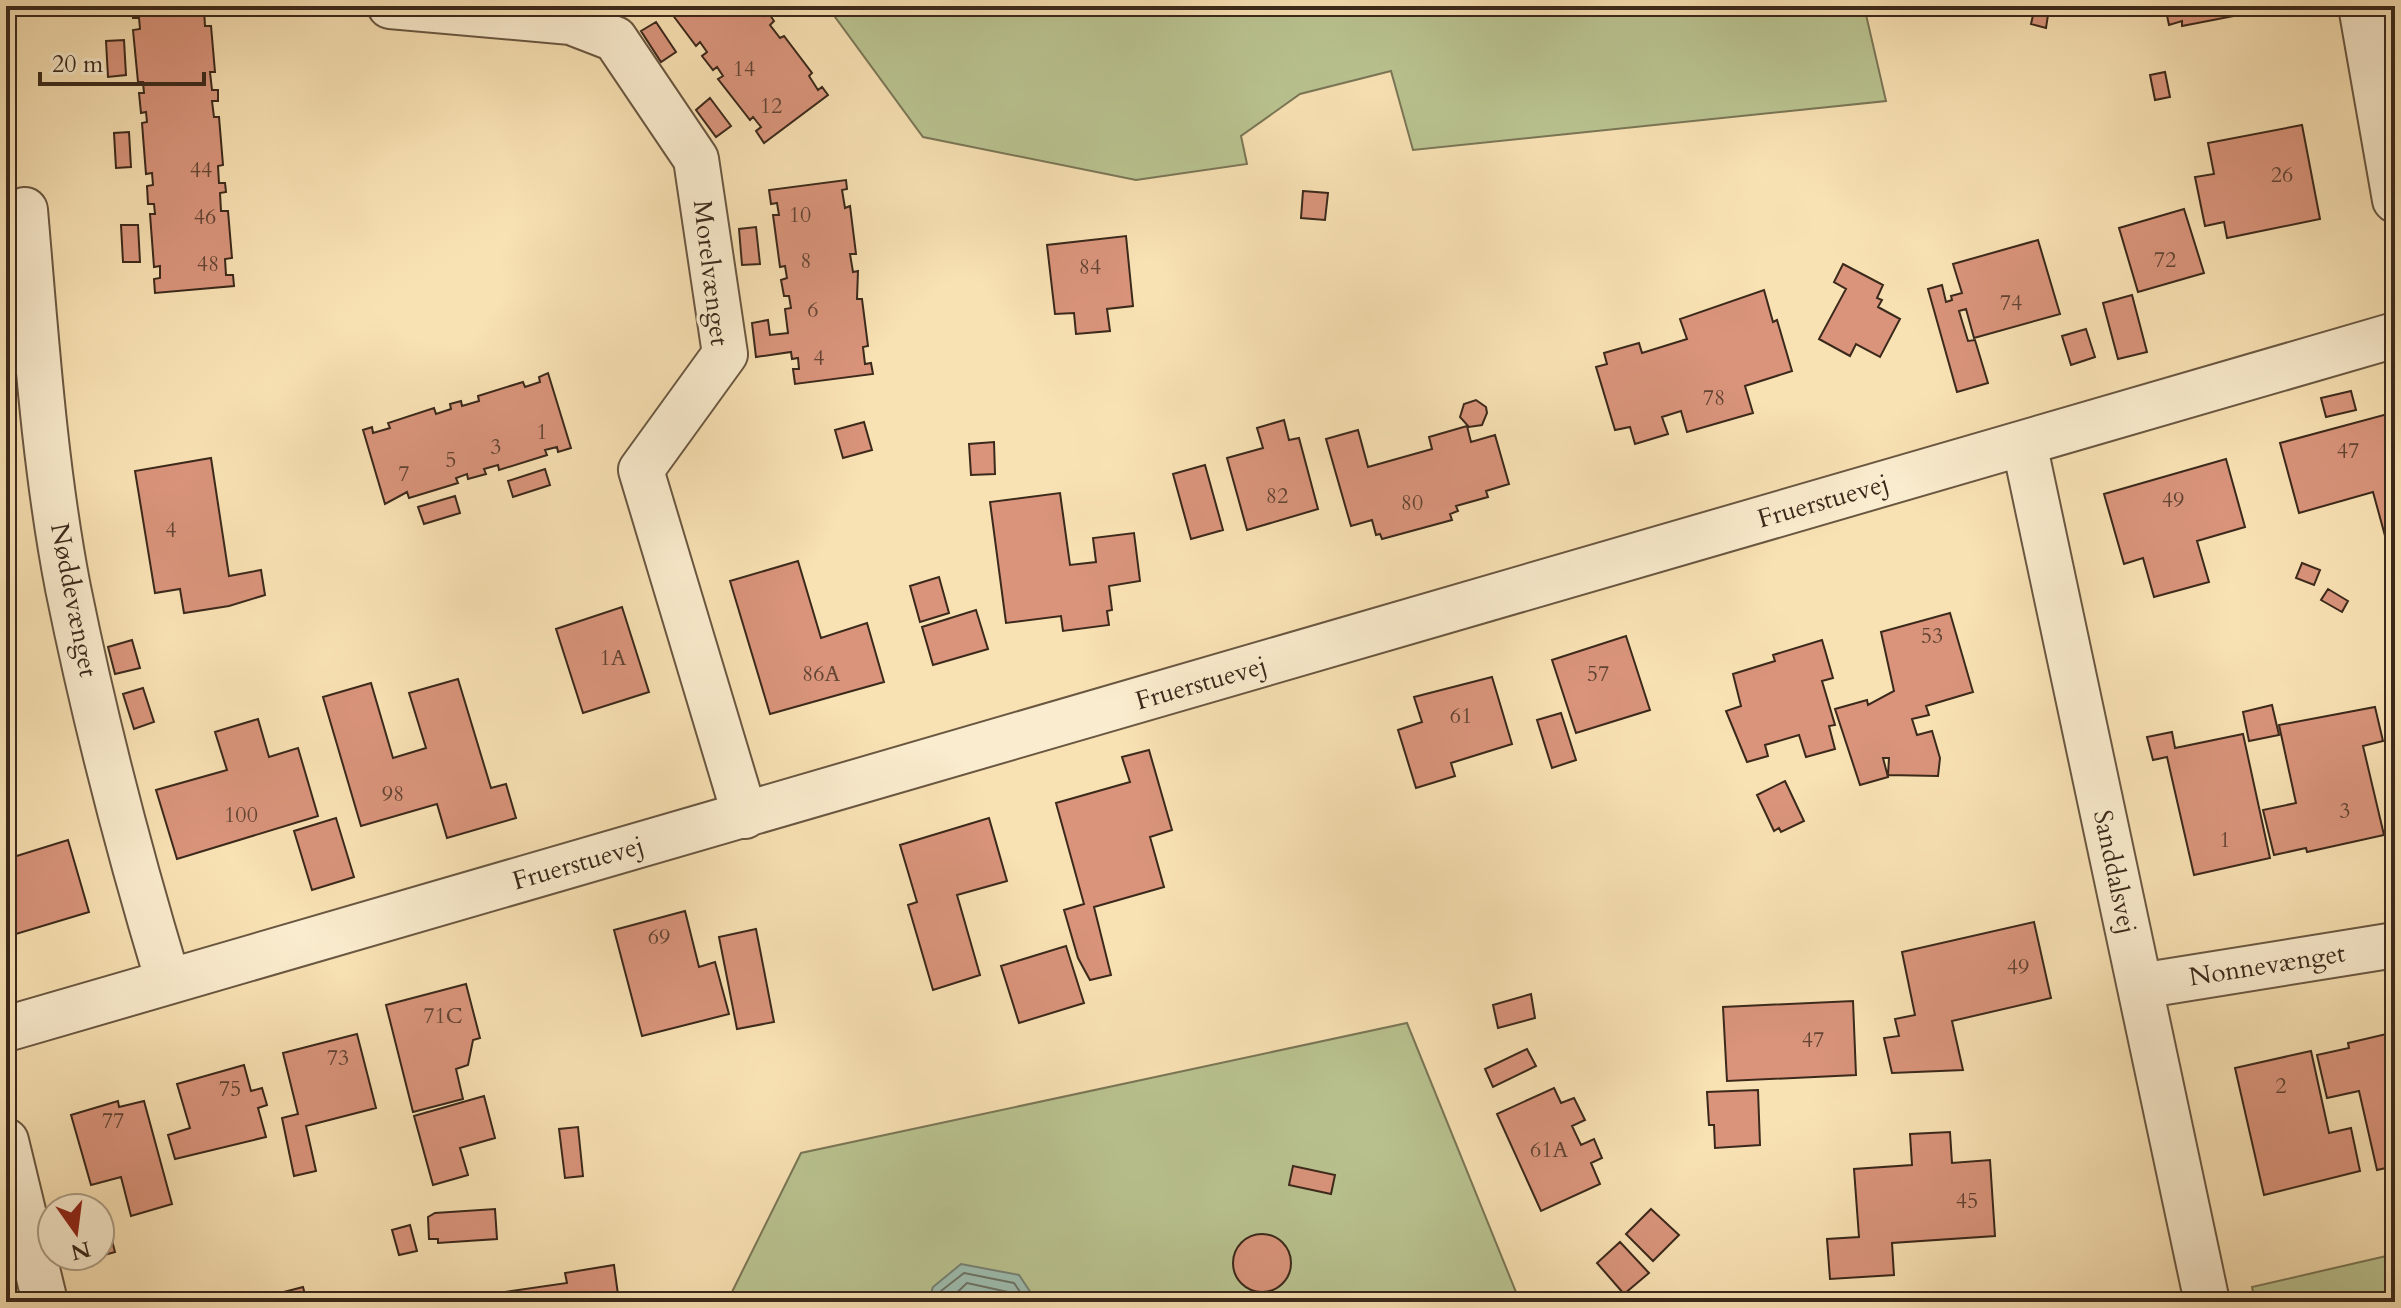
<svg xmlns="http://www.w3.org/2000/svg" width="2401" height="1308" font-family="Cardo,serif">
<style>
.green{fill:#b9c390;stroke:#7a7656;stroke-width:2}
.water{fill:#9dbdaf;stroke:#768274;stroke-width:2}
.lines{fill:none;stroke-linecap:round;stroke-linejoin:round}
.shore{stroke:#6c7365;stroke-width:2}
.building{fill:#d9947b;stroke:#3b291b;stroke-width:2}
.street-casing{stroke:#6a5741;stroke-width:48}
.street{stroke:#faecce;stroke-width:44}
.labels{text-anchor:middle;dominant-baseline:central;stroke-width:7;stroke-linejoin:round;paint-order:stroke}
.number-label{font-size:22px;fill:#624433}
.street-label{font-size:26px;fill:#3b291b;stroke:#faecce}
</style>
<rect width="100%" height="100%" fill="#f8e1b3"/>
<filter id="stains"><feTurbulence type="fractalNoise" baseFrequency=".0025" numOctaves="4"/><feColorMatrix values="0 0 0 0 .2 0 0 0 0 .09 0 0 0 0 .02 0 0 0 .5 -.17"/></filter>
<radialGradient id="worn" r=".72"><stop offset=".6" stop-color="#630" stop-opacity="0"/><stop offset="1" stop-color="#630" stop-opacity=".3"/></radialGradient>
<path class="green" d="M827,6H1864L1886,101L1413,150L1391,71L1300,94L1241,136L1247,164L1136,180L923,137Z
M1407,1023L1520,1302H727L801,1153Z
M2395,1254V1302H2255L2252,1287Z"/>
<path class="water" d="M961,1264L1019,1275L1037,1302H928L933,1287Z"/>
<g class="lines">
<path class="shore" d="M937,1302L941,1291L964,1273L1014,1283L1027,1302
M947,1302L967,1283L1008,1292L1015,1302"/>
</g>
<path class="building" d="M132,6H210L204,9L205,26H211L215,72H210L212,90H218V101H212L214,117H219L223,165L218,166L219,183H225L226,192L220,193L221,211H228L232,258L225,259L226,275H233L234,286L155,293L154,279L160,278V266L154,267L150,214H155L154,204H148L147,186L153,185L152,173L146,174L142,123L147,122L146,112L141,113L139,93H144L143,82H138L133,30L140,29L139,18H133Z
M666,6H756L764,16L768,12L774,21L770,25L780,38L784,36L812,73L809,76L818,90L822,87L828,95L764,143L756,131L761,127L753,117L750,120L718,79L723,76L717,67L713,70L702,56L707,52L700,42L696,46Z
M2165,6H2237L2239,15L2182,26V21L2169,25Z
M2034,11L2048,15L2046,28L2031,24Z
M656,22L676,52L661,62L641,31Z
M124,40L126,75L108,77L106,41Z
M2165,72L2170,97L2155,100L2150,75Z
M710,98L731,126L716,137L696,110Z
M2302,125L2320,219L2227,238L2224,222L2205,226L2195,177L2214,174L2208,143Z
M129,132L131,167L116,168L114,133Z
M846,180L847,189L842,190L845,208L850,206L856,254H850L853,272L858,271L857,299H862L868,346L863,347L865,364L871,363L873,374L795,384L793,369H799L798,358L792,359L791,352L756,357L752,323L768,320L770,335L788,333L785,309L791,308L789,296H784L781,280L787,278L785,266L780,267L773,215H779L777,203L771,204L769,190Z
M1303,191L1328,193L1325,220L1301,218Z
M2184,209L2204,273L2138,292L2119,228Z
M121,225H138L140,262H123Z
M756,227L760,264L742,265L739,229Z
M1126,236L1133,306L1107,309L1110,331L1076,334L1074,313L1055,314L1047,245Z
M2038,240L2060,314L1974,338L1966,309L1959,311L1968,341L1975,340L1988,383L1957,392L1928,289L1942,285L1946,302L1952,300L1951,296L1962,293L1953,264Z
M1843,264L1883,285L1877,298L1882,300L1878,307L1900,319L1880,357L1856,344L1850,356L1819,339L1846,289L1834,282Z
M1764,290L1773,322L1777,320L1792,371L1745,386L1753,413L1687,432L1681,411L1662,417L1668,434L1635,444L1630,427L1615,430L1596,367L1607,364L1604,353L1639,343L1642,353L1687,339L1680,319Z
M2132,295L2147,352L2118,359L2103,303Z
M2086,329L2095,357L2071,365L2062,336Z
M548,373L571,448L558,452L557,447L545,450L547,455L499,470L498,465L484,469L486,474L468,479L467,474L456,478L458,483L409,498L407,492L385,504L363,430L372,427L373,433L390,428L388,423L434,408L436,414L451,409L450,404L461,401L462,406L479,401L478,396L523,382L525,387L540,382L539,377Z
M2351,391L2356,410L2326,417L2321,398Z
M1476,400L1486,407L1487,413L1482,425L1469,427L1460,417L1464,404Z
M2395,412V541L2387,543L2373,492L2299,513L2280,443Z
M1284,420L1289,440L1299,438L1318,509L1247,530L1227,458L1263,448L1257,428Z
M864,422L872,450L843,458L835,430Z
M1467,426L1471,442L1495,435L1509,484L1486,491L1488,497L1456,506L1458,511L1450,514L1452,520L1382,539L1380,534L1376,535L1372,520L1351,526L1326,439L1358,430L1368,467L1432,449L1429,437Z
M994,442L995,474L971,475L969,444Z
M211,458L229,576L261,570L265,595L229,606L184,613L180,589L155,593L135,471Z
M2226,459L2245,527L2197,541L2209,582L2154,597L2143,558L2124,564L2104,494Z
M1205,465L1223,530L1191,539L1173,474Z
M545,469L550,485L513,497L508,481Z
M1060,493L1070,565L1096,562L1093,538L1134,533L1140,581L1109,586L1112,610L1107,611L1109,625L1063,631L1061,616L1006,623L990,502Z
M455,496L460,513L424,524L418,507Z
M798,561L821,638L867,623L884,682L770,714L730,581Z
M2302,563L2320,570L2314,585L2296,578Z
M939,577L949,613L920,622L910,586Z
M2328,589L2348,601L2342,612L2321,600Z
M622,607L649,692L583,713L556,629Z
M976,610L988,649L933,665L922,627Z
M1950,613L1973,692L1926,706L1929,715L1912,719L1917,735L1932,731L1940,758L1938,776L1888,775L1889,758H1883L1888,777L1860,785L1835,709L1867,700L1868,705L1894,691L1881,632Z
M1626,636L1650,710L1576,733L1552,660Z
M132,640L140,668L115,674L108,647Z
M1822,640L1833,678L1822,681L1835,725L1829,726L1835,749L1806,757L1799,735L1765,745L1768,756L1747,762L1726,711L1741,706L1733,674L1775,661L1773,655Z
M1492,677L1512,744L1451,763L1455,776L1416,788L1398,730L1422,722L1414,697Z
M458,679L491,788L506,784L516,818L447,838L437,804L361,826L323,697L371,683L393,758L426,748L409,693Z
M143,688L154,722L134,729L123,694Z
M2272,705L2279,735L2249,741L2243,712Z
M2375,707L2383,741L2363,746L2384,835L2307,852L2306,848L2274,855L2263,810L2296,803L2279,725Z
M1561,713L1576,760L1552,768L1537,720Z
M258,719L269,757L298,748L318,816L177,859L156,790L227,770L215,732Z
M2172,732L2175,748L2243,734L2270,858L2194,875L2167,757L2153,760L2147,737Z
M1149,750L1172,830L1150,837L1164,887L1094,907L1111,975L1090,980L1078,958L1064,910L1084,904L1056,803L1130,782L1122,757Z
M1785,781L1804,821L1781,832L1779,828L1774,831L1757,795Z
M336,818L354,877L312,890L294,831Z
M989,818L1007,881L957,895L980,975L933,990L908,905L917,902L900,845Z
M2395,824V870H2394L2385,826Z
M68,840L89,912L6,937V856L7,859Z
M685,911L699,967L715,962L729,1014L642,1036L614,930Z
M2034,922L2051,998L1952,1021L1963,1070L1892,1073L1884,1038L1899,1036L1895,1019L1915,1015L1902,952Z
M756,929L774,1022L737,1029L719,937Z
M1066,946L1084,1003L1019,1023L1001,966Z
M466,984L480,1038L473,1040L468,1065L456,1069L463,1099L413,1112L386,1005Z
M1531,994L1535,1018L1498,1028L1493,1005Z
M1853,1001L1856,1075L1727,1081L1723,1007Z
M2395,1032V1166L2377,1170L2359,1091L2327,1098L2317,1055L2349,1048L2348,1043Z
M357,1034L376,1108L306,1126L316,1171L294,1176L282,1118L298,1114L283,1053Z
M1527,1049L1536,1066L1493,1087L1485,1069Z
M2311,1051L2329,1133L2351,1128L2360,1171L2264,1195L2235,1068Z
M244,1065L251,1091L262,1088L267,1105L258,1108L266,1137L175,1159L168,1135L190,1128L177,1084Z
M1554,1088L1561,1103L1574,1098L1585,1120L1572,1126L1581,1145L1594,1139L1602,1158L1591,1163L1600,1184L1541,1211L1497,1114Z
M1758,1090L1760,1145L1715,1148L1714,1125H1709L1707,1092Z
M484,1096L495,1138L460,1148L468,1175L433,1185L414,1116Z
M118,1101L119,1107L144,1101L172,1204L131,1216L121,1177L91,1185L71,1115Z
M578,1127L583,1176L565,1178L559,1129Z
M1950,1132L1952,1163L1990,1160L1995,1236L1892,1243L1894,1275L1830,1279L1827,1239L1859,1237L1854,1169L1912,1165L1910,1134Z
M1293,1166L1335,1175L1331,1194L1289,1185Z
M495,1209L497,1239L438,1243V1239H429L428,1217L435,1213Z
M1651,1209L1679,1235L1653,1261L1626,1234Z
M410,1225L417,1251L399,1255L392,1230Z
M109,1229L115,1252L86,1260L84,1256H100V1232Z
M1233 1263a29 29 0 1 1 58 0a29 29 0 1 1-58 0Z
M1620,1242L1649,1273L1624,1294L1597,1263Z
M614,1265L619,1302H463L462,1298L567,1283L565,1273Z
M303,1287L307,1302H273L272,1295Z"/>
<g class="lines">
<defs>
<path id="street" d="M390,6L571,22L615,39L696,159L725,354L641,470L745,816
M2361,6L2395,200
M25,210C36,336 44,464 68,588C95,721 129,852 168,981
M2024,443L2207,1302
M2140,986L2395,945
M6,1029L2395,335
M6,1141L45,1302"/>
</defs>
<use href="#street" class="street-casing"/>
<use href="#street" class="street"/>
</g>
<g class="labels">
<g class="number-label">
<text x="744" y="69">14</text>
<text x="771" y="106">12</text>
<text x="201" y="170">44</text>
<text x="2282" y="175">26</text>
<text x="800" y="215">10</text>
<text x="205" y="217">46</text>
<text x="2165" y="260">72</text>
<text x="806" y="261">8</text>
<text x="208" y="264">48</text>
<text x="1090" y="267">84</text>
<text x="2011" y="303">74</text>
<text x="813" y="310">6</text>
<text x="819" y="358">4</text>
<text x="1714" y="398">78</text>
<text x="542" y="432">1</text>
<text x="496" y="447">3</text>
<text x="2348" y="451">47</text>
<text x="451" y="460">5</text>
<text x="404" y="474">7</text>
<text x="1277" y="496">82</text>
<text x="2173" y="500">49</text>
<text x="1412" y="503">80</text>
<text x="171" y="530">4</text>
<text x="1932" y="636">53</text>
<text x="613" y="658">1A</text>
<text x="821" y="674">86A</text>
<text x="1598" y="674">57</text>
<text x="1461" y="716">61</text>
<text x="393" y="794">98</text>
<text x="2345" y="811">3</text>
<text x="241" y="815">100</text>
<text x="2225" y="840">1</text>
<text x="659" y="937">69</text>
<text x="2018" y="967">49</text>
<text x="443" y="1016">71C</text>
<text x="1813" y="1040">47</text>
<text x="338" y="1058">73</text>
<text x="2281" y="1086">2</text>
<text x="230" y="1089">75</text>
<text x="113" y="1121">77</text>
<text x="1549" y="1150">61A</text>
<text x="1967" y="1201">45</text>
</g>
<g class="street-label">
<text transform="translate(711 273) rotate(83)">Morelvænget</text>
<text transform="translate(1823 501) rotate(-16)">Fruerstuevej</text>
<text transform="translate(74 600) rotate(79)">Nøddevænget</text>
<text transform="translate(1201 683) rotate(-16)">Fruerstuevej</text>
<text transform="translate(578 863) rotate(-16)">Fruerstuevej</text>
<text transform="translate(2115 872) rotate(78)">Sanddalsvej</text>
<text transform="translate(2267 965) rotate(-9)">Nonnevænget</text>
</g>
</g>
<rect width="2401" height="1308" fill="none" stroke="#f8e1b3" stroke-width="32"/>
<rect x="8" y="8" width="2385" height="1292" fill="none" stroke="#3b291b" stroke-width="4"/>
<rect x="16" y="16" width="2369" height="1276" fill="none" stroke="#3b291b" stroke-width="2"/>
<g transform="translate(76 1232) rotate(166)"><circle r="38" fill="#faecce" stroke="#ae9e86" stroke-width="2"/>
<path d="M0-6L14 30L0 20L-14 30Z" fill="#8f2418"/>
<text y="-12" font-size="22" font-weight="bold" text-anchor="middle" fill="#3b291b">N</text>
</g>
<path d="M40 72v12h164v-12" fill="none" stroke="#3b291b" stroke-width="4"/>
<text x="52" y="72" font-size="24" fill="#3b291b" stroke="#faecce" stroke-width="6" paint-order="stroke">20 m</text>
<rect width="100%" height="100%" filter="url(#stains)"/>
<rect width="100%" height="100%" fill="url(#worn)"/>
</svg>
